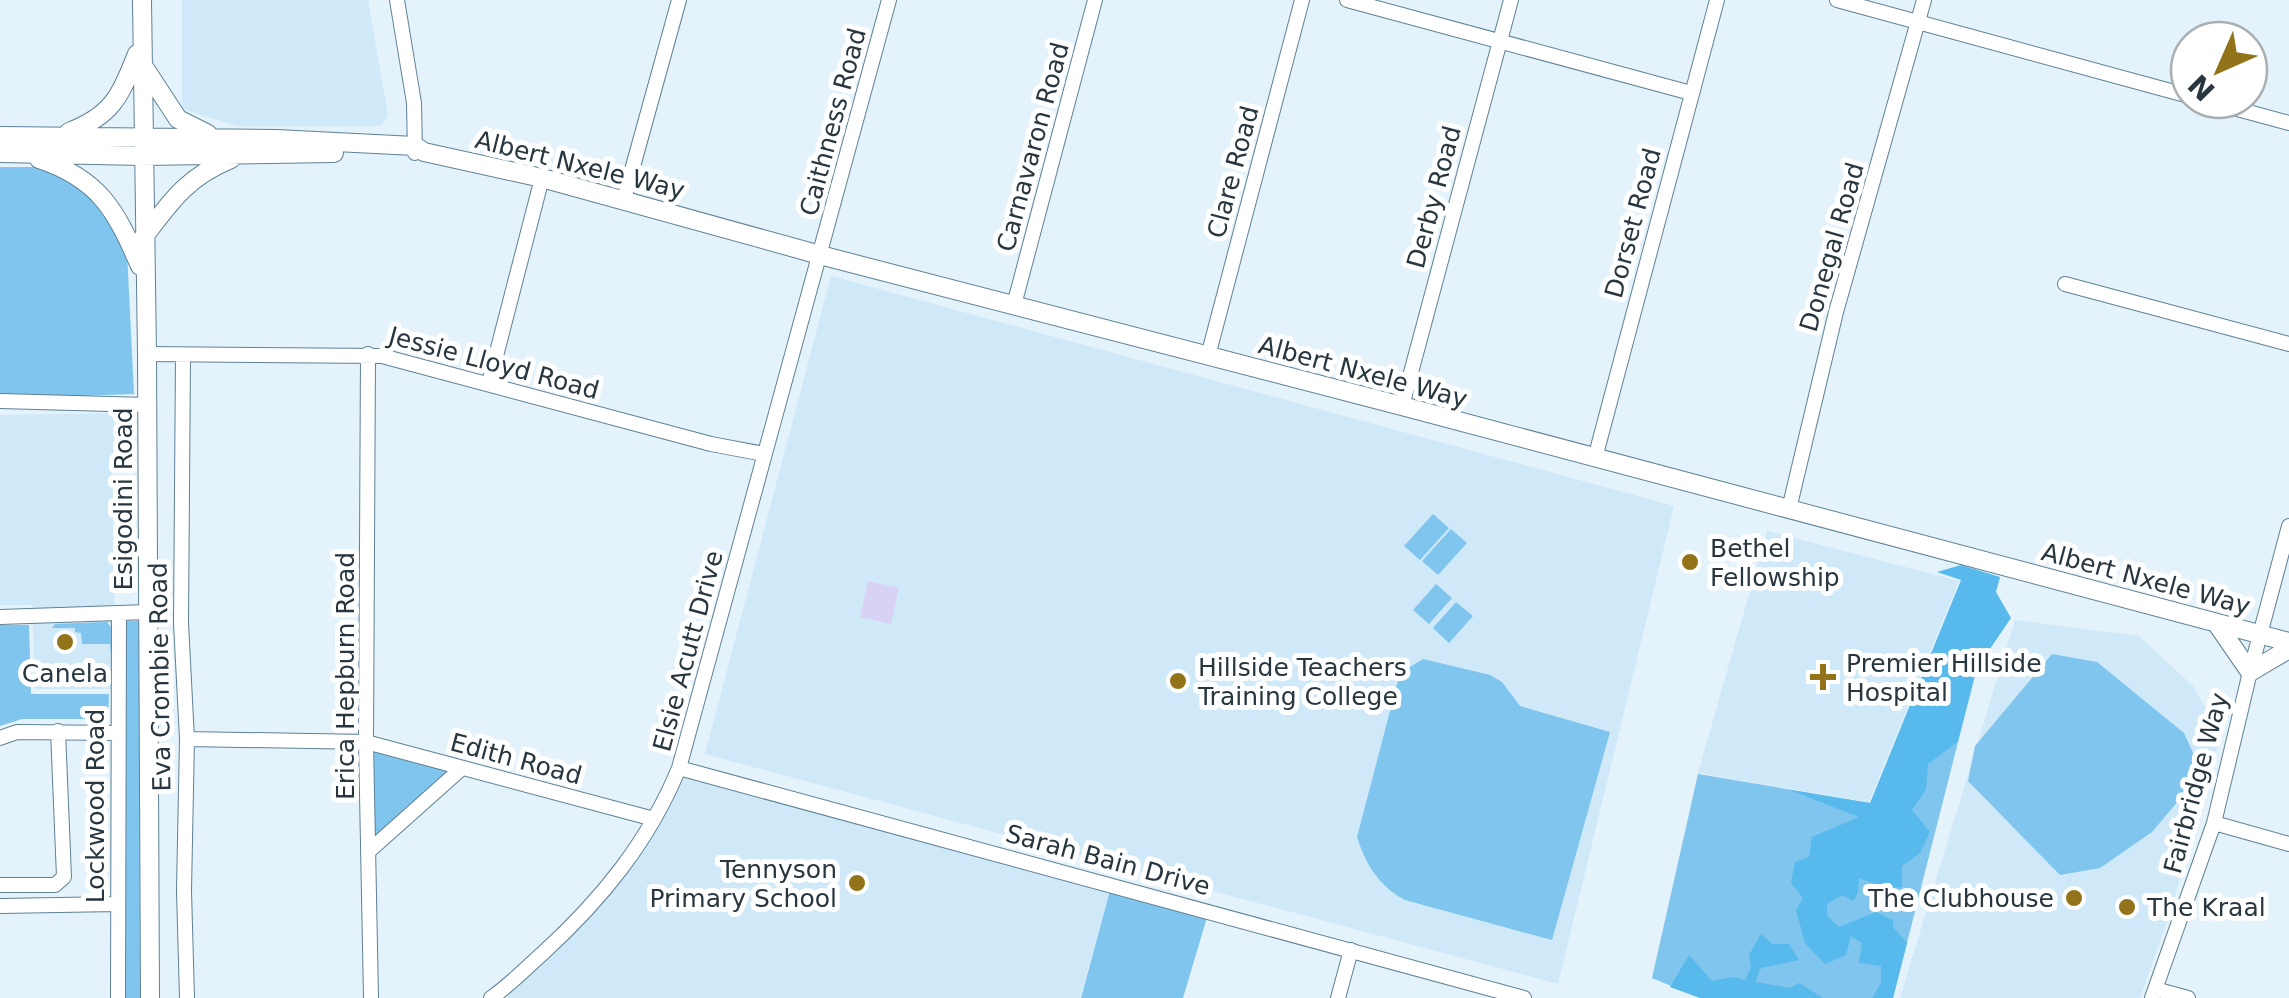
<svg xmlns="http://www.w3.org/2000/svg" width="2289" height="998" font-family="'DejaVu Sans',sans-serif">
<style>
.built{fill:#cfe9f9}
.green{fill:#7fc5ed}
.forest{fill:#57b9ec}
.water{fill:#d8d2f4}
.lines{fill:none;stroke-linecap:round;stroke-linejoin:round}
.minor-casing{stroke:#5f8195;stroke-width:16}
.major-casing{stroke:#5f8195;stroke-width:20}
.minor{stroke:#fff;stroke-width:14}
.major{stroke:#fff;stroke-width:18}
.poi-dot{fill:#937319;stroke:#fff;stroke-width:4}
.labels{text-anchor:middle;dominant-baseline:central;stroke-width:10;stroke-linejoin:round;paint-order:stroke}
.street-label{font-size:25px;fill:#28373f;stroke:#fff}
.poi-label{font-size:25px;fill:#28373f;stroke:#fff;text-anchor:start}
</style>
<rect width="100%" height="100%" fill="#e3f2fb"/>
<path class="built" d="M182,0H368L388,116L380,126H238L182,109Z
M831,276L1674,506L1558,984L705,754Z
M130,413V470H112L116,689H35L32,605H0V415Z
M1767,531L1959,581L1869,802L1698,773Z
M2015,620L2139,636L2193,686L2221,735L2170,913L2140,998H1900Z
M680,770L1111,887L1080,998H509L505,991L577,924Z"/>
<path class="green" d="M0,167H43L96,197L127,252L134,394L0,399Z
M1433,514L1449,528L1420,560L1404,546Z
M1451,529L1467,543L1438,575L1422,561Z
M1436,584L1452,598L1429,624L1413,610Z
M1456,602L1473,616L1449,643L1433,628Z
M124,621H139L140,998H125Z
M107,622L115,632V657H111L110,644H82L81,633L75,632V628H52L55,624Z
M0,625H29L31,694H109L108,719H22L0,726Z
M2052,654L2097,662L2184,733L2202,773L2152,832L2100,868L2060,875L1968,781L1975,746Z
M1423,659L1490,675L1502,682L1520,706L1610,732L1552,940L1405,900C1379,886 1366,865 1357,837L1400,673Z
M1958,742L1893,998H1700L1652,978L1698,774L1870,803Z
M369,746L456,769L372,844Z
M1111,887L1208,914L1183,998H1081Z"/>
<path class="forest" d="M1961,565L2000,577L1996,592L2011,618L1977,668L1958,742L1928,764L1926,789L1912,810L1930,832L1920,853L1902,866V887L1887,888L1859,878L1858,893L1853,901L1842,895L1827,904V916L1839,927L1876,912L1893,920V927L1907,943L1893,998H1872L1881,983V966L1859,963L1862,943L1851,936L1846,955L1825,964L1805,943L1796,910L1803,898L1791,883L1795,862L1809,857L1812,837L1859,817L1790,790L1870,803L1961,580L1937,572Z
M1761,934L1772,944H1789L1799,960L1761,968L1755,982L1790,988L1799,983L1823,998H1700L1670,987L1689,955L1712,981L1733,977L1745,980L1751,967L1749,955Z"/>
<path class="water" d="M868,581L899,588L891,624L860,617Z"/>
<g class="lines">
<defs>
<path id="minor" d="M397,0L414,103L415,153
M1347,0L1691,93
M1837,0L2189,96
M2204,100L2289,123
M624,199L679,0
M2065,284L2289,344
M1014,305L1095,0
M147,354L382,356L711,444L764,454
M368,354L366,742L371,998
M183,356L181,623L187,739L184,891L187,998
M1208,356L1302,0
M489,383L542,178
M0,401L147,405
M1402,406L1511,0
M1595,458L1717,0
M1789,509L1836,312L1924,0
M0,617L148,612
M0,738L17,732L118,733
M187,739L366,742L654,819
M679,768L1524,998
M2214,823L2289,844
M369,851L462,768
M0,885H55L64,877L58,731
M0,906L117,904
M2155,989L2188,998
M118,998L119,614
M491,998C510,985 526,968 543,953C602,899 649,841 679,768L889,0
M1338,998L1351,950
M2152,998L2214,823L2250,672L2289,526"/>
<path id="major" d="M142,0L147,354L150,998
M142,64L178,119L208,134
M69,132C113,115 120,96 137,54
M0,136L276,139L415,146L424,152L542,178L820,255L1402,406L2289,642
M0,153L142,156L334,153
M39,159C100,179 116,211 140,266
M143,238C171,201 187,177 231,159
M2217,624L2250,672L2289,649"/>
</defs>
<use href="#minor" class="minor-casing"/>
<use href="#major" class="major-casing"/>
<use href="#minor" class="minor"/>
<use href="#major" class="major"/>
</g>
<g class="poi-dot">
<circle cx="1690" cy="562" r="10"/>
<circle cx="65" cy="642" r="10"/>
<path d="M1818 662h10v10h10v10h-10v10h-10v-10h-10v-10h10z"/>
<circle cx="1178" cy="681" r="10"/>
<circle cx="857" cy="883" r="10"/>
<circle cx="2074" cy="898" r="10"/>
<circle cx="2127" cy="907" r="10"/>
</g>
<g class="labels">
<g class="street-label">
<text transform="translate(833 122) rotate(-75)">Caithness Road</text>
<text transform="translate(1033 147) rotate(-75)">Carnavaron Road</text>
<text transform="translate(580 165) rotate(14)">Albert Nxele Way</text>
<text transform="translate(1233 172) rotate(-75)">Clare Road</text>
<text transform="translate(1434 197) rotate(-75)">Derby Road</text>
<text transform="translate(1633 223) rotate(-75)">Dorset Road</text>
<text transform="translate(1832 247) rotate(-74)">Donegal Road</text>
<text transform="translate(494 363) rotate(15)">Jessie Lloyd Road</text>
<text transform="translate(1363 372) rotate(15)">Albert Nxele Way</text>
<text transform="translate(123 499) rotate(-90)">Esigodini Road</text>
<text transform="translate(2146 579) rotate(15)">Albert Nxele Way</text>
<text transform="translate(688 651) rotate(-75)">Elsie Acutt Drive</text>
<text transform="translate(345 676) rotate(-90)">Erica Hepburn Road</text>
<text transform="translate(160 677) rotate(-91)">Eva Crombie Road</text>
<text transform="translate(516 759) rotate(15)">Edith Road</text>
<text transform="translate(2196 783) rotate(-75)">Fairbridge Way</text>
<text transform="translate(95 806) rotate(-90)">Lockwood Road</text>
<text transform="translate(1108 860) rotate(15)">Sarah Bain Drive</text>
</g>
<g class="poi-label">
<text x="1710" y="548">Bethel<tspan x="1710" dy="29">Fellowship</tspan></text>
<text x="1846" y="663">Premier Hillside<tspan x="1846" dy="29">Hospital</tspan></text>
<text x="1198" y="667">Hillside Teachers<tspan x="1198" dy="29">Training College</tspan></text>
<text x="65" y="673" text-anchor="middle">Canela</text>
<text x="837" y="869" text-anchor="end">Tennyson<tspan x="837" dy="29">Primary School</tspan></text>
<text x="2054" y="898" text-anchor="end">The Clubhouse</text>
<text x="2147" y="907">The Kraal</text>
</g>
</g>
<g transform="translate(2219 70) rotate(225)"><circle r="48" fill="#ffffff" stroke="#a9afb2" stroke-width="2.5"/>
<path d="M0-8L18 38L0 25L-18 38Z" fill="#937319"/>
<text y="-15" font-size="28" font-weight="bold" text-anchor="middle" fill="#28373f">N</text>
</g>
</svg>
